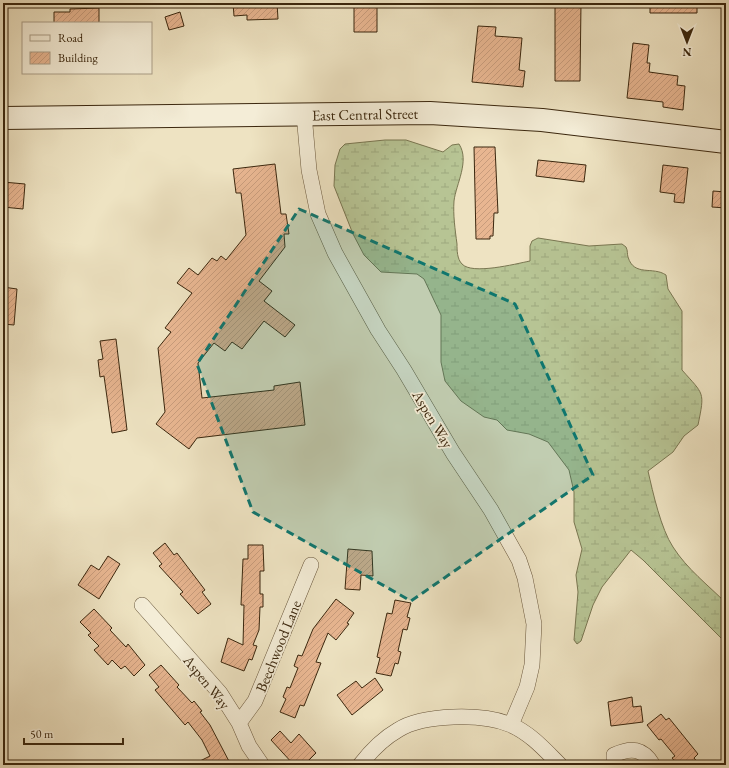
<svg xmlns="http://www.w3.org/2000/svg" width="729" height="768" font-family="'EB Garamond',serif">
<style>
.wetland{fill:url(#wetland-marsh);stroke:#797651}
.building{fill:url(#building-hatch);stroke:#3b270e}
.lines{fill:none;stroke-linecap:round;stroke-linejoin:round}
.street-casing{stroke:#68563b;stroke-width:16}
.secondary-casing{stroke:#3b270e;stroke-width:24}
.street{stroke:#f4edd7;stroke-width:15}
.secondary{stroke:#f4edd7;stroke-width:22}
.marked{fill:#0f766e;fill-opacity:0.2;stroke:#0f766e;stroke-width:3;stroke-dasharray:8 5;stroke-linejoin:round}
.labels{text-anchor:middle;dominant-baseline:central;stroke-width:3.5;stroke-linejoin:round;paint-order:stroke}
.street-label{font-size:15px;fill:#3b270e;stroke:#f4edd7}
</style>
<defs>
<pattern id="wetland-marsh" width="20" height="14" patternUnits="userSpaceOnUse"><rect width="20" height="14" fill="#b7c494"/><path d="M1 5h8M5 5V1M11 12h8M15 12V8" fill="none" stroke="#9ea87e"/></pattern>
<pattern id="building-hatch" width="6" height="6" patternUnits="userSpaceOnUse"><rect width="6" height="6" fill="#e8b691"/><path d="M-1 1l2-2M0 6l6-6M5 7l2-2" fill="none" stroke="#c89c7c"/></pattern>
</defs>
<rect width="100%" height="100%" fill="#eee3c2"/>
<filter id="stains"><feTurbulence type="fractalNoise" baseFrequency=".005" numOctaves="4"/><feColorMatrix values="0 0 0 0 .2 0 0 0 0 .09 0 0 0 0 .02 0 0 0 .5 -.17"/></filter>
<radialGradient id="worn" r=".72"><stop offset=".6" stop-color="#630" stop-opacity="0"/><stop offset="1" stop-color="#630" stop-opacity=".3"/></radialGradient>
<path class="wetland" d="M385,140H406L443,152L452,145L459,144C470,161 456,184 454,201C453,215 455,229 457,244C457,250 457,259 462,264C472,275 515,264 530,261V246L532,241L538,238L589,246L622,244L626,247C628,251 627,254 628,257C634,277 653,266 666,275L668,289L682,311V370C704,395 705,391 698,425L684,436L673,452L648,471C653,493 661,529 673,547C687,569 708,585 726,603V643L643,560L631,550L602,587L593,605L581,641L577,644L574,640L578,592L576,575L582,549L574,522V492L569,470L548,442L529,434L507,430L497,420L484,417L461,401L445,381L441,362V315L424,279L417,274L381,272L364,255L353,234L334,186L335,165L340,149L345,144Z"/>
<path class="building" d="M233,3H277L278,19L247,20V15L234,16Z
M354,3H377V32H354Z
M555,3H581L580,81H555Z
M650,3H697V13H650Z
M99,8V23H54V12H70V9Z
M180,12L184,26L169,30L165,17Z
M478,26L496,27L495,36L522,38L519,70L525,71L523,87L472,82Z
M633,43L649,45L647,63H650L649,72L678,76L677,85L685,86L683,110L663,107V102L627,98Z
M474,147H495L498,213H494L493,236H490V239H476Z
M538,160L586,165L584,182L536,176Z
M275,164L281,214H286L289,234H284L285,247L259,281L272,291L264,301L295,325L285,337L264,321L242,349L232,342L225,351L214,343L198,363L202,398L274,390V386L300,382L305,425L197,438L189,449L156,424L165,412L158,348L171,332L165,328L192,293L177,283L189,268L198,275L212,258L217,261L221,256L226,260L246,235L241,193H236L233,169Z
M663,165L688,168L684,203L674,202L675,194L660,192Z
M3,182L25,184L23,209L3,207Z
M713,191L726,192V208L712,207Z
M3,287L17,289L14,325L3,324Z
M116,339L127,430L112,433L104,376L100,377L98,360L103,359L100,341Z
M165,543L174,555L177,553L205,590L202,592L211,604L198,614L180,594L183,592L159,566L162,564L153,553Z
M248,545H263L264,571H260V594H263V607H260L259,630L253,645L257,646L252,660L249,659L244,671L221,662L228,638L243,645L244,605H241L243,559H248Z
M348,549L372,551L373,576L361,575L360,590L345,589Z
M108,556L120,564L99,599L78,585L91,565L99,570Z
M336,599L354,613L347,623L349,624L336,640L328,633L316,662L321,663L304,706L300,705L295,718L280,712L286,699L283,697L287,687L290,688L298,668L294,666L298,655L302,656L313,629Z
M395,600L411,603L407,617L410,618L407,630L403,629L398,651L401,652L398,664L395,663L391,676L376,673L380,658L377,657L387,613L392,614Z
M94,609L112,628L110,630L126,647L128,644L145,665L134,676L125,666L121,669L112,660L108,665L94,650L99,646L88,635L91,633L80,622Z
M161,665L179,685L177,687L192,703L194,701L202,711L200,712L210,725L231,765H192L210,756L202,740L188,722L185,725L155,690L159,687L149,675Z
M375,678L383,690L352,715L337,695L356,681L362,688Z
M632,697L633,707L641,706L643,722L611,726L608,702Z
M661,714L666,720L669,718L698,754L694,758L700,765H678L672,758L675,756L661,739L659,740L647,725Z
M280,731L291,743L299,734L316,753L304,765H294L271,740Z"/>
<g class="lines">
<defs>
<path id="street" d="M304,114L309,170L318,214L335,253L378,330L404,370L453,453L491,510L519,560L525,578L534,624L532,665L527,687L511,725
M142,605L220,693L239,723L249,746L262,765
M239,723L255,701L311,565
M360,765C370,752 384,738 398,730C423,714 483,713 511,725C530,733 545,750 560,765
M614,765V755C631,747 643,748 653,765"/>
<path id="secondary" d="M3,118L430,113L542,120L726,142"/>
</defs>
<use href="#street" class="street-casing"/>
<use href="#secondary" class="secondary-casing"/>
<use href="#street" class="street"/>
<use href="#secondary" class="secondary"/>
</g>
<path class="marked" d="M299,209L515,304L593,475L411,601L253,512L197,364Z"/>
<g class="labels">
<g class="street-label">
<text transform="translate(365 114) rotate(-1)">East Central Street</text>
<text transform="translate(433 419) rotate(59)">Aspen Way</text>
<text transform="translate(278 646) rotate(-68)">Beechwood Lane</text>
<text transform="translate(207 682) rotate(51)">Aspen Way</text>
</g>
</g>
<rect width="729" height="768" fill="none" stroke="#eee3c2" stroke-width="16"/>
<rect x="4" y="4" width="721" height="760" fill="none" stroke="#3b270e" stroke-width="2"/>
<rect x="8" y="8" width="713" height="752" fill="none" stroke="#3b270e"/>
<rect x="22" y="22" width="130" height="52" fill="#f4edd7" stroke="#aa9e87"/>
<rect x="30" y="35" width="20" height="6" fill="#f4edd7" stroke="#aa9e87"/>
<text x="58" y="42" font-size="12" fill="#3b270e">Road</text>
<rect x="30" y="52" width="20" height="12" fill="url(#building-hatch)" stroke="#aa9e87"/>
<text x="58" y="62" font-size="12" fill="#3b270e">Building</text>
<g transform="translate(687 42) rotate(180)" stroke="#f4edd7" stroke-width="3" paint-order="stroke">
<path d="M0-3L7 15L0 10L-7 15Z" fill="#3b270e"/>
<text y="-6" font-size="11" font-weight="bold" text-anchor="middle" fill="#3b270e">N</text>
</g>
<path d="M24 738v6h99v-6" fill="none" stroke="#3b270e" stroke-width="2"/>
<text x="30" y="738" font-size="12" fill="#3b270e" stroke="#f4edd7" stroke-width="3" paint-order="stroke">50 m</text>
<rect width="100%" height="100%" filter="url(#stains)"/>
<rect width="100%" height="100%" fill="url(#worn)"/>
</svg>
